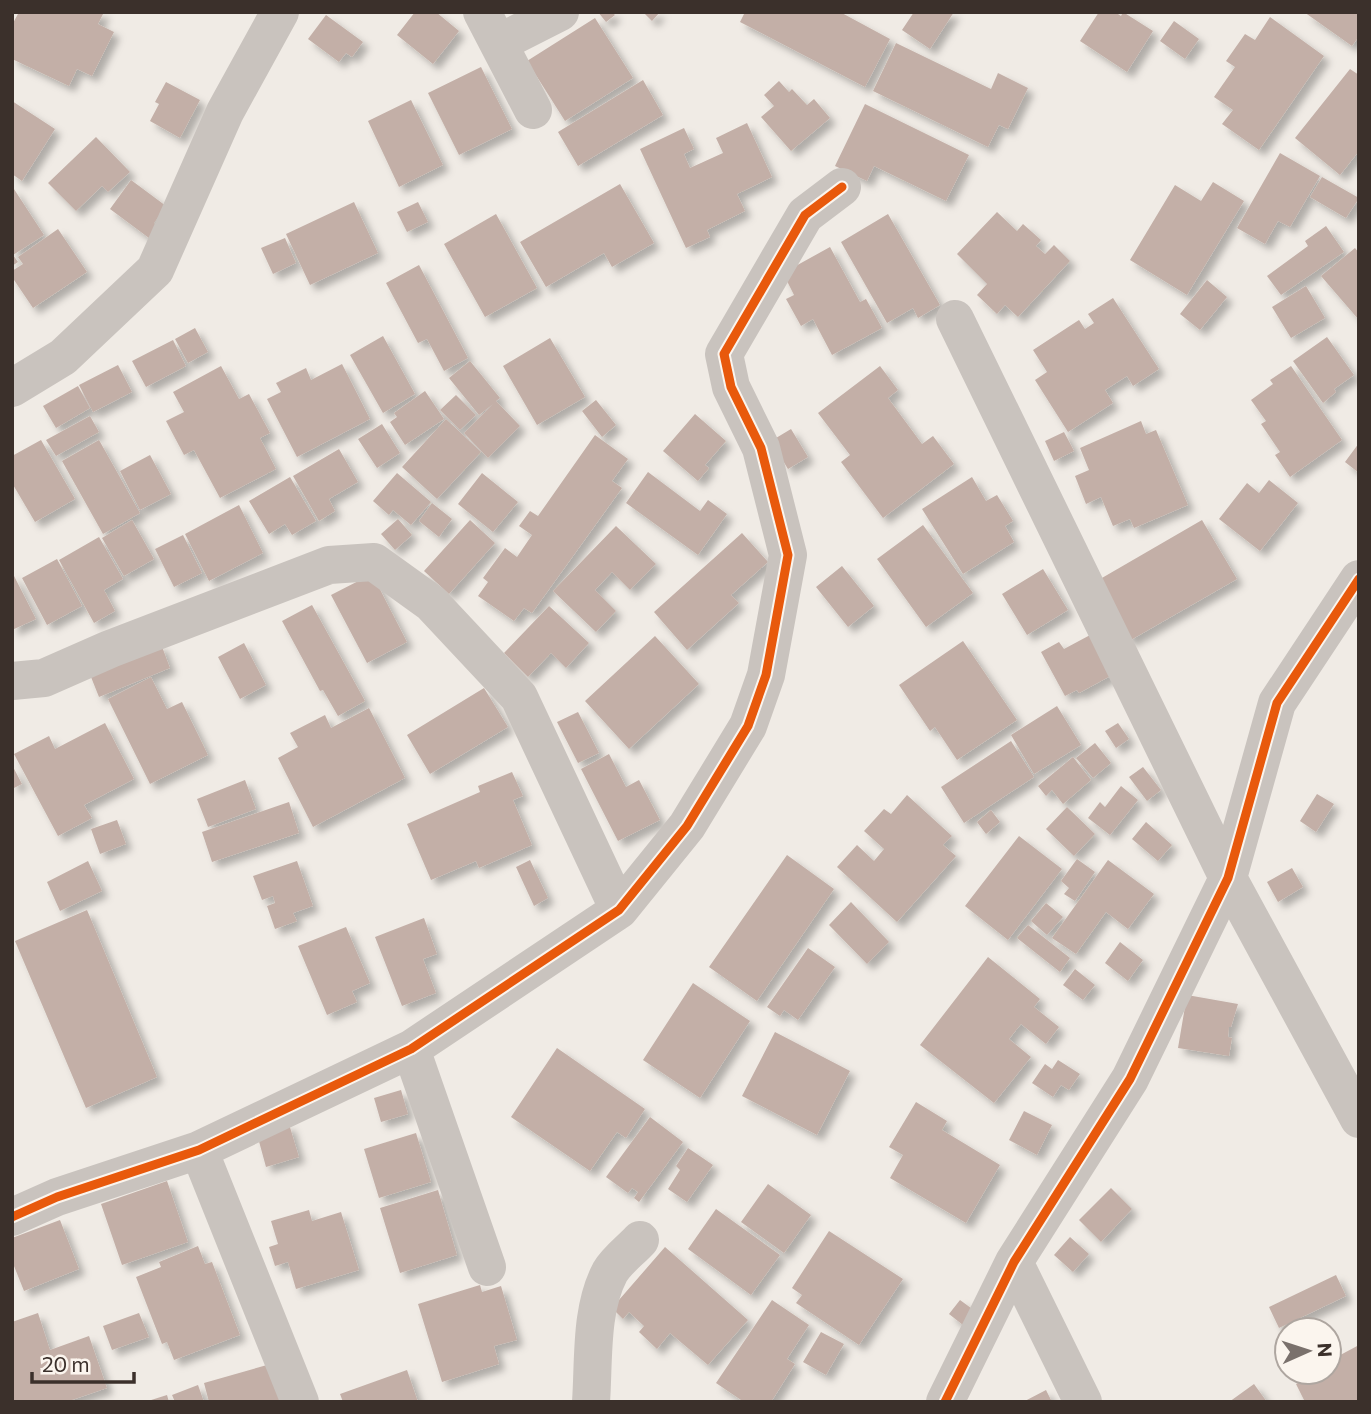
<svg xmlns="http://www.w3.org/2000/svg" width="1371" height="1414" font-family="Commissioner,sans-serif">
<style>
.building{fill:#c3afa7;filter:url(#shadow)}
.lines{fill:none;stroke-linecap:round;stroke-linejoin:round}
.minor{stroke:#c9c3be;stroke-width:38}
.cycleway-casing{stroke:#fbf5ee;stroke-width:13}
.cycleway{stroke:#e8590c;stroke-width:9}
</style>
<defs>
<filter id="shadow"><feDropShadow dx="6" dy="6" stdDeviation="3.5" flood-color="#0004"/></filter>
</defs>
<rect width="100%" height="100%" fill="#f0ebe5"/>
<path class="building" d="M19,12H104L98,24L114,32L92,76L77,69L69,86L12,59V25Z
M415,12H436L459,31L433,64L397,35Z
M598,12H612L615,15L606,22Z
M643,12H660L652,21Z
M745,12H840L890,39L865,87L740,22Z
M914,12H954L930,49L902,30Z
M1099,12H1115L1121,16L1123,12L1153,31L1127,72L1080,41Z
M1304,12H1359V36L1352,46Z
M326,15L363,42L352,57L346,53L339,62L308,39Z
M1270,17L1324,56L1259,150L1222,124L1233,110L1214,97L1235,67L1226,61L1245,34L1255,40Z
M595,18L633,78L565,121L527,61Z
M1174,21L1199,39L1185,59L1160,41Z
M896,43L991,89L998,73L1028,88L1008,129L999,125L988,147L873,91Z
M481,67L512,129L459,155L428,93Z
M1350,69L1359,75V151L1340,175L1295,138Z
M643,80L663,115L578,166L558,132Z
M779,81L789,92L792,89L807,105L814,99L830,118L791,151L761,117L774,106L764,95Z
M166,82L200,100L180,138L150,121L159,104L155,102Z
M411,100L443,165L399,187L368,121Z
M12,101L55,129L22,181L12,174Z
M865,104L969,155L946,201L874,166L867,181L835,166Z
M747,123L772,177L737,194L745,211L707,230L710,237L686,248L640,149L684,128L694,149L684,154L690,168L723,153L716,138Z
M96,137L130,172L108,192L102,186L76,211L48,183Z
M1280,153L1320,176L1290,227L1278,221L1265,244L1237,228Z
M1322,177L1359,198L1346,218L1310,197Z
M131,180L166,206L154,223L158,226L149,238L110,209Z
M1213,182L1244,201L1187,295L1130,260L1175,185L1201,201Z
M620,184L654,243L612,267L604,253L546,287L520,242Z
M12,186L44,235L13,255L18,262L12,266Z
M354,202L378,253L310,285L286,234Z
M418,202L428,222L407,232L397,212Z
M997,212L1017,231L1023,224L1041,240L1036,246L1045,254L1054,245L1070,261L1018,317L1005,305L997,314L977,295L987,284L957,254Z
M496,214L537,288L485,317L444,244Z
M888,214L940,305L918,318L913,308L887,323L841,242Z
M1326,226L1344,252L1281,295L1267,276L1308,246L1305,241Z
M58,229L87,272L33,308L12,277V271L23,264L18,257Z
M285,238L296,263L273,274L261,248Z
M830,247L860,302L866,299L882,328L832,355L813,319L801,326L786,299L794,295L783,273Z
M1355,248L1359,253V320L1321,276Z
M419,265L468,358L444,371L427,339L418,343L386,283Z
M1207,280L1227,297L1200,330L1180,314Z
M1306,286L1325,318L1291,338L1272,307Z
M1113,298L1159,369L1133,386L1127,376L1105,390L1113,403L1068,432L1035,380L1047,372L1033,350L1079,320L1085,329L1094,323L1088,314Z
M195,328L208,352L188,363L175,339Z
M383,336L415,394L383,413L350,355Z
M1327,337L1354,375L1334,389L1336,392L1323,403L1293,361Z
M550,338L585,397L537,425L503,366Z
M173,340L186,366L146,387L132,361Z
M470,361L500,398L496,401L520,426L488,458L464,433L493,404L479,415L449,378Z
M342,364L370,419L297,457L267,399L281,392L276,383L306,368L311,380Z
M118,365L132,392L93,412L79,385Z
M221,366L239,399L249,394L270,433L260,438L276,469L220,498L194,450L184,455L166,421L184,412L173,392Z
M880,366L898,390L888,398L922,444L933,436L954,464L883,518L841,462L850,455L818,413Z
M1291,366L1342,440L1290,477L1275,455L1280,452L1261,424L1266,421L1251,400L1273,384L1270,380Z
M78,386L90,408L56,428L43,406Z
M425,391L444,419L405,445L390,422L397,417L394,413Z
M456,395L476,415L460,430L440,410Z
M596,400L616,425L602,437L582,411Z
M695,414L726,441L705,465L709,468L698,481L663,451Z
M90,416L99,432L56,456L46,440Z
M446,419L481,452L437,499L402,467Z
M1141,421L1146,434L1156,430L1188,505L1134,528L1130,519L1113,526L1101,497L1086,504L1075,476L1089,470L1080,448Z
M382,424L400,453L377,468L358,439Z
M791,429L808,457L788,469L771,441Z
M1064,432L1074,451L1054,461L1045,441Z
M595,435L628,459L612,481L622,488L532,613L524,608L514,621L478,596L488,582L483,578L505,548L517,557L532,535L519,526L530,511L538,516Z
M41,440L75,499L35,522L12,483V456Z
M99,440L140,513L103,534L62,461Z
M1359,443V473L1345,462Z
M339,449L358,482L329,499L335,511L319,521L293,476Z
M150,455L171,494L140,510L120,471Z
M648,472L700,511L708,500L727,514L698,555L626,503Z
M397,473L431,502L411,525L393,510L389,515L373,501Z
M482,473L518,502L493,532L458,504Z
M290,477L316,521L292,535L285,524L269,534L249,501Z
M972,477L986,501L997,495L1013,521L1005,526L1014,542L963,574L922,509Z
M1269,480L1298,503L1260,551L1219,519L1247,483L1259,493Z
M432,503L452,519L439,537L419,521Z
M239,505L263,553L209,581L185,534Z
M398,519L412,535L395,550L381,534Z
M132,520L154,559L124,576L102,538Z
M470,520L495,543L449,594L424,571Z
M1202,520L1237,579L1129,641L1095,582Z
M923,525L973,593L926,627L877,559Z
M616,526L656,564L630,590L612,572L595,590L616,611L596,632L553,591Z
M742,533L768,562L731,595L739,603L687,650L654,612Z
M183,535L202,573L174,587L155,549Z
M99,537L123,579L104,590L115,611L94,623L59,560Z
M57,559L82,606L47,625L22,578Z
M842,566L874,606L848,627L816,587Z
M1043,569L1068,610L1027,635L1002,594Z
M12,572L36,619L12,630Z
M372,574L407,642L367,663L331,595Z
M312,605L365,701L338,716L323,690L320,691L282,621Z
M549,606L589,643L566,668L551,653L528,677L504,653Z
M1092,634L1114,674L1079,693L1077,690L1065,696L1041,652L1059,642L1064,649Z
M655,636L699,684L629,749L585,701Z
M963,641L1017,720L957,760L935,727L930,731L899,685Z
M244,643L266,685L240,699L218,657Z
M161,644L170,668L99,697L89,672Z
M151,677L167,709L182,702L208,755L150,784L108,699Z
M484,688L508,727L430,774L407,735Z
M1057,706L1081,745L1034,774L1011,735Z
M369,708L405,778L313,827L278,758L298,747L290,733L325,715L331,728Z
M578,712L599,753L578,763L557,722Z
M105,723L134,779L84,805L92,818L58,836L14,754L49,736L55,749Z
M1118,723L1129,739L1116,748L1105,731Z
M1011,741L1034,777L964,823L941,787Z
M1095,743L1111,763L1093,778L1076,758Z
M609,754L626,787L639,780L660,820L618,841L581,769Z
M1073,757L1091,780L1063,804L1052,790L1046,796L1038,786Z
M12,765L22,784L14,788L12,784Z
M1143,767L1161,790L1147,801L1129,777Z
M512,772L523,796L513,800L532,845L479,868L476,861L431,880L407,824L480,792L478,786Z
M245,780L256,809L208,827L197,799Z
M1121,786L1138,800L1110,835L1088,818L1100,802L1105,807Z
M1317,794L1334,804L1316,832L1300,821Z
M907,795L952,836L943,845L956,856L897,922L837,867L857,845L874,861L884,849L864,831L884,809L891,814Z
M289,802L299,833L212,862L202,832Z
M1067,807L1095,834L1074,856L1046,829Z
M991,810L1000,822L986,834L977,822Z
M117,820L126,844L100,854L91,829Z
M1146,822L1172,845L1158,861L1132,839Z
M1019,836L1062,869L1008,940L965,906Z
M787,855L834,889L757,1001L709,967Z
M1077,859L1095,872L1075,901L1064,894L1069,888L1061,881Z
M530,860L548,898L534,906L516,867Z
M1108,860L1154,894L1128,929L1106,912L1076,954L1052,938Z
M88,861L102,891L60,911L47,882Z
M297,861L313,906L293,913L297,921L275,929L267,906L275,903L273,896L262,900L253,876Z
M1292,868L1303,887L1278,902L1267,882Z
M851,902L889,942L867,964L829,925Z
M1046,903L1063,917L1047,935L1031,921Z
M87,910L157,1077L86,1108L15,941Z
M424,918L437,954L423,959L436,993L402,1006L375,937Z
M1028,925L1070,958L1060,972L1017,938Z
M346,927L370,983L352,991L357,1002L327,1015L298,946Z
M1120,942L1143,960L1128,981L1105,963Z
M808,948L835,967L798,1020L784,1010L780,1016L767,1007Z
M988,957L1040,999L1034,1007L1059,1027L1046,1044L1021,1024L1009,1039L1031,1057L994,1103L920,1045Z
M1075,969L1095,985L1083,1000L1063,985Z
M693,983L750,1021L700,1098L643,1060Z
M1187,995L1238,1004L1231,1027H1229L1228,1037L1232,1038L1229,1056L1178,1048Z
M775,1032L850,1071L817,1135L742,1096Z
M557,1048L645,1109L626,1138L617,1132L590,1171L511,1117Z
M1058,1060L1080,1074L1069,1090L1061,1085L1053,1097L1032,1083L1045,1064L1052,1069Z
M401,1090L408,1114L381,1122L374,1098Z
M916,1102L947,1121L942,1130L1000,1165L966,1223L890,1178L903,1155L889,1147Z
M1024,1111L1052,1125L1037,1155L1009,1140Z
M650,1117L683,1142L639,1202L634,1198L638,1192L632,1188L628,1193L606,1177Z
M289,1124L299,1157L266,1167L257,1134Z
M416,1133L431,1182L379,1198L364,1149Z
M688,1148L713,1165L687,1202L668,1189L680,1170L676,1166Z
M167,1181L188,1242L122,1265L101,1204Z
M768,1184L811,1215L784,1253L741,1222Z
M1111,1188L1132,1209L1101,1242L1079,1220Z
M438,1190L457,1255L400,1273L380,1208Z
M716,1209L780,1255L751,1295L688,1249Z
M309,1210L312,1221L341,1212L359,1270L296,1289L288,1262L275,1266L269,1247L278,1244L271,1221Z
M60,1220L79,1269L24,1291L12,1261V1238Z
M829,1231L903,1279L859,1345L796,1303L802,1295L792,1288Z
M1070,1237L1089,1254L1073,1272L1054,1255Z
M198,1246L205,1264L212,1262L240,1335L174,1360L167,1342L162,1344L136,1277L161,1267L159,1262Z
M665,1247L748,1320L708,1365L670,1333L657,1349L639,1332L644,1326L629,1312L623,1319L612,1308Z
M1336,1275L1346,1296L1279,1328L1269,1307Z
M480,1285L482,1292L501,1286L517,1340L494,1346L499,1364L442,1382L418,1304Z
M772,1300L809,1325L787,1359L795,1364L771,1402H744L716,1383Z
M960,1300L975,1311L963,1325L949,1314Z
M38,1313L50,1350L89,1336L107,1388L66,1402H12V1322Z
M139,1313L149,1337L112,1350L103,1326Z
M821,1332L844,1344L826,1375L803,1362Z
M1359,1345V1402H1305L1296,1384L1320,1372H1329V1367L1333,1365L1331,1360Z
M274,1363L285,1402H209L204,1383Z
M407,1370L418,1402H343L340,1394Z
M1254,1384L1267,1402H1229Z
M198,1385L204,1402H175L172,1395Z
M1046,1390L1052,1402H1023Z
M167,1395L169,1402H148V1401Z"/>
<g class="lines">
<path class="minor" d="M482,12L533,110
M499,43L560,12
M955,319L1228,878L1359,1119
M12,388L63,357L155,270L225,112L280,12
M12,681L44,678L110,649L329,565L374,562L431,603L519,697L619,910
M411,1049L487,1267
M199,1150L300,1402
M12,1217L57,1197L199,1150L411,1049L619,910L687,826L748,726L766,675L788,555L761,448L731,387L724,354L805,215L842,187
M1014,1262L1083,1402
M591,1402C594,1360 590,1310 610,1272C617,1260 631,1250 640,1240
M945,1402L1014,1262L1130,1079L1228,878L1277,703L1359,579"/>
<defs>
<path id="cycleway" d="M12,1217L57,1197L199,1150L411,1049L619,910L687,826L748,726L766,675L788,555L761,448L731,387L724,354L805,215L842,187
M945,1402L1014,1262L1130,1079L1228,878L1277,703L1359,579"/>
</defs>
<use href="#cycleway" class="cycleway-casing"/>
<use href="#cycleway" class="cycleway"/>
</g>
<rect width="1371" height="1414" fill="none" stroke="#3b302b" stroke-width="28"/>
<g transform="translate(1308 1351) rotate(87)"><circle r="33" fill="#fbf5ee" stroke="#aea6a0" stroke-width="2"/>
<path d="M0-5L12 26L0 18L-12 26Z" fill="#7a716c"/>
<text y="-10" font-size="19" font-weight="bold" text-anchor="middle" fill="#3b302b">N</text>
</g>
<path d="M32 1372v10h102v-10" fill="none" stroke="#3b302b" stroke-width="3.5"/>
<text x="42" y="1372" font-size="21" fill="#3b302b" stroke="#fbf5ee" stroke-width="5" paint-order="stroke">20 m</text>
</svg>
